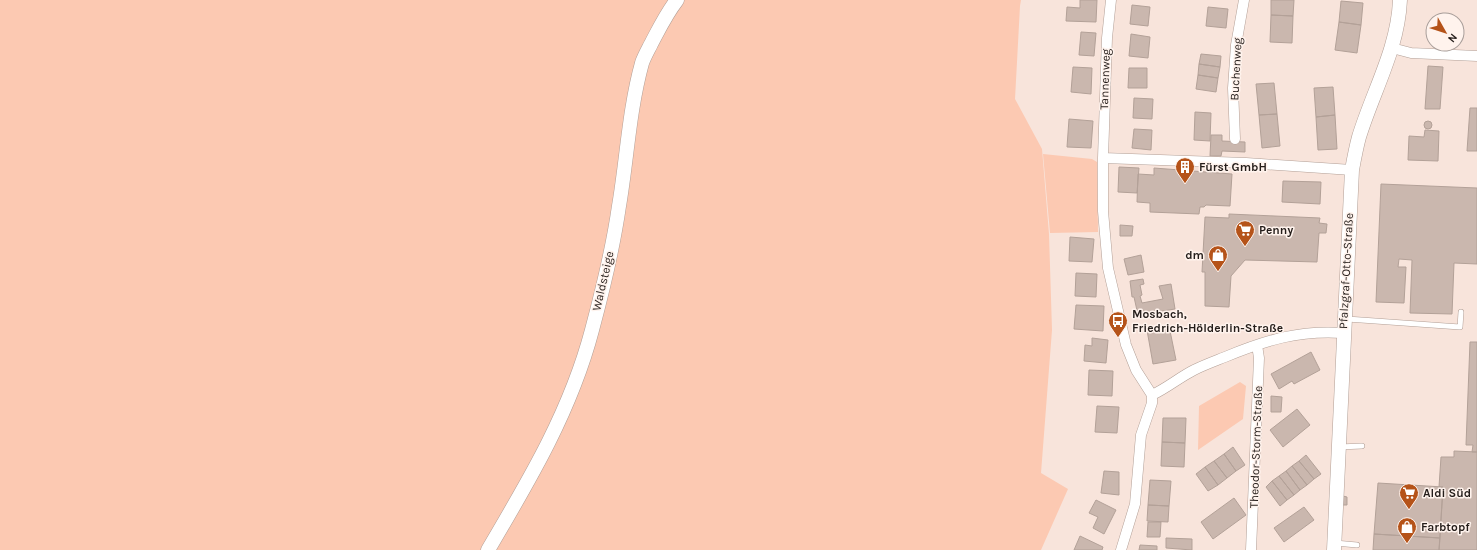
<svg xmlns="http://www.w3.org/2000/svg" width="1477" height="550" font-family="Karla,sans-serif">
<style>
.green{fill:#fcc9b2}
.building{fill:#cab7ae;stroke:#b3a198}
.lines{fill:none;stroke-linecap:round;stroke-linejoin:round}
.lane-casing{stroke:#b29f96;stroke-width:6}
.street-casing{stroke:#b29f96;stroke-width:11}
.secondary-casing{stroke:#b29f96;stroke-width:15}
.lane{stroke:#fff;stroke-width:5}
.street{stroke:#fff;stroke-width:10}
.secondary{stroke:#fff;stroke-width:14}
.labels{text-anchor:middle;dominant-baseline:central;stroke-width:3;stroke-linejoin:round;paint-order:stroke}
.street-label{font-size:12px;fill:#241d1a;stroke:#fff3ed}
.poi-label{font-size:12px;font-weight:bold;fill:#241d1a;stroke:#fff3ed;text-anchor:start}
</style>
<rect width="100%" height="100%" fill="#f8e4db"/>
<path class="green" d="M0,0H1021L1020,6L1015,99L1042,149L1049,234L1052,330L1041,473L1068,489L1041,550H0Z
M1043,154L1092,159L1097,162L1098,232L1050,233Z
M1240,382L1246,386L1243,419L1198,450L1199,406Z"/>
<path class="building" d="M1080,0H1097L1096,22L1066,21L1067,7L1080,8Z
M1271,0H1294L1293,16L1271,15Z
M1341,1L1363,3L1361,25L1339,22Z
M1132,5L1150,7L1148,26L1130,24Z
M1208,7L1228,9L1226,28L1206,26Z
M1271,15L1293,16L1292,43L1270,42Z
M1339,22L1361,25L1357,53L1335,50Z
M1081,32L1096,33L1094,56L1079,55Z
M1131,34L1150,37L1148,58L1129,56Z
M1201,54L1221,56L1220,67L1199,64Z
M1199,64L1220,67L1218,78L1198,75Z
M1428,66L1443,67L1440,109H1425Z
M1073,67L1092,68L1091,94L1071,92Z
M1129,68H1147V88H1128Z
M1198,75L1218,78L1216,92L1196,89Z
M1274,83L1277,114L1259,115L1256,84Z
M1333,87L1335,115L1316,117L1314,88Z
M1134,98L1153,99L1152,119L1133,118Z
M1470,108H1477V151H1467Z
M1195,112L1211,113L1210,141L1194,140Z
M1277,114L1280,146L1262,148L1259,115Z
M1335,115L1337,149L1318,150L1316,117Z
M1069,119L1093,121L1091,148L1067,147Z
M1424 125a4 4 0 1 1 8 0a4 4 0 1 1-8 0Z
M1134,129L1152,130L1151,150L1132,148Z
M1425,130L1439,131L1438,161L1408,160L1409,136L1424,137Z
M1211,135H1222V141L1245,142V152L1222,151L1221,156H1210Z
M1119,167L1139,168L1137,193L1118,192Z
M1154,168L1232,174L1230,206L1206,205L1204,207H1200L1199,214L1150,212V203L1137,202L1138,174L1154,175Z
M1283,181L1321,182L1320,204L1282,202Z
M1381,184L1477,188V264L1454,263L1452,314L1410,313L1412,260L1399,259L1398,267H1406L1404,303L1376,302Z
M1229,214L1320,218L1319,223L1327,224L1326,233H1319L1317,262L1245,260L1231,276L1229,307L1205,306V272H1202L1205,217L1229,218Z
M1120,225L1133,226L1132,236H1120Z
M1070,237L1094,239L1092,262L1069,261Z
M1141,255L1144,272L1128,275L1124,259Z
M1076,273L1097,274L1096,297L1075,296Z
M1143,279L1144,284L1140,285L1142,295L1140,296L1142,303L1163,299L1159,286L1171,284L1175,309L1138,315L1134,297H1132L1130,281Z
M1076,305L1104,306L1103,331L1074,329Z
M1169,326L1176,360L1153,364L1147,330Z
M1092,338L1108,340L1106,363L1084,361L1085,345L1092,346Z
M1470,342H1477V452H1472L1473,445H1466Z
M1311,352L1320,370L1294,384L1292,381L1279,389L1271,374Z
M1089,370L1113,371L1112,396L1088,395Z
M1271,396L1282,397L1281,412H1271Z
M1097,406L1119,407L1117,433L1095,432Z
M1297,409L1310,425L1283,447L1270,430Z
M1163,418H1186L1185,443L1162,442Z
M1162,442L1185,443L1184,467L1161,466Z
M1233,447L1245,465L1236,471L1224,454Z
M1454,451L1477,452V550H1439L1443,487H1439L1441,457H1454Z
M1224,454L1236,471L1227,478L1214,461Z
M1306,455L1321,474L1314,479L1299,461Z
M1214,461L1227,478L1218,485L1205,467Z
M1299,461L1314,479L1307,485L1292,466Z
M1292,466L1307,485L1300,490L1286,471Z
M1205,467L1218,485L1208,491L1196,474Z
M1104,471L1119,472V495L1101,493Z
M1286,471L1300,490L1294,495L1279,476Z
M1279,476L1294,495L1287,500L1272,481Z
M1150,480L1171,481L1169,506L1148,505Z
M1272,481L1287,500L1280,506L1266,487Z
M1378,483L1443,487L1440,538L1374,534Z
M1343,496L1347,497V505H1343Z
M1234,498L1246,515L1213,539L1201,522Z
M1096,500L1116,510L1104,534L1093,528L1098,517L1089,513Z
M1148,505L1169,506L1168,522L1147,521Z
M1304,507L1314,520L1284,542L1274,528Z
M1148,522H1161L1160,537H1147Z
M1374,534L1440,538L1439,550H1373Z
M1080,536L1103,547L1102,550H1074Z
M1166,538L1192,539V550L1166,548Z
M1140,545L1157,546V550H1139Z"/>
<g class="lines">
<defs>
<path id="lane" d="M1347,319L1460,327L1461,312
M1339,447L1362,446
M1335,543L1357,545"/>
<path id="street" d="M1111,0L1107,38L1103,158V211L1108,268L1126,345L1136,370L1152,395
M1392,48L1411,53L1477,56
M1235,139L1233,88L1236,45L1244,0
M1103,158L1246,163L1352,170
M1152,395C1167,388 1180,377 1194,370C1204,365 1215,361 1225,357C1266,340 1299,330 1343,333
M1121,550L1135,504L1141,435L1152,403V395
M1251,550L1259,358L1257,345"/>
<path id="secondary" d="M488,550C530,479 571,410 592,330C603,289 613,248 619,206C627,159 629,110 642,63C644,57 648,50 651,44C659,29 666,14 677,0
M1334,550L1352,170C1354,159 1356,148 1359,137C1373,91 1398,49 1400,0"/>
</defs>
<use href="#lane" class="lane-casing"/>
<use href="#street" class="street-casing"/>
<use href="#secondary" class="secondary-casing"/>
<use href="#lane" class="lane"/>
<use href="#street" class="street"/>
<use href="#secondary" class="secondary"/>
</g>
<defs>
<symbol id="building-pin" viewBox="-11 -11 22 30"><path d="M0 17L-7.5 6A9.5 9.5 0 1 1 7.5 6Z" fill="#b55319" stroke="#fff3ed"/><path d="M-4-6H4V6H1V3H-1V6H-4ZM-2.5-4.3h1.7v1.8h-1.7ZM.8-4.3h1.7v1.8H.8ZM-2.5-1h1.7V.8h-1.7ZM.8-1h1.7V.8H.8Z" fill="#fff"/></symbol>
<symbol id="supermarket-pin" viewBox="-11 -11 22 30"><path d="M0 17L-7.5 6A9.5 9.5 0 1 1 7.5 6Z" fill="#b55319" stroke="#fff3ed"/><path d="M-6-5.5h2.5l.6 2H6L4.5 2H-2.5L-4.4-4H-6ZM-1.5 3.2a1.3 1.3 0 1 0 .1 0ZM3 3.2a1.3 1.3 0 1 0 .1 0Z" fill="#fff"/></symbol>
<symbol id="shop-pin" viewBox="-11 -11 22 30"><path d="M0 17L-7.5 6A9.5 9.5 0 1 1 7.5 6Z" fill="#b55319" stroke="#fff3ed"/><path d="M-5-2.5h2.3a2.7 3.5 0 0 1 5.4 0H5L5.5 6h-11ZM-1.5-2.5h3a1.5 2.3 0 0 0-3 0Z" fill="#fff"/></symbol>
<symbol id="bus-pin" viewBox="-11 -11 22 30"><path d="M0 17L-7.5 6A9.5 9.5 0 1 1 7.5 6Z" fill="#b55319" stroke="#fff3ed"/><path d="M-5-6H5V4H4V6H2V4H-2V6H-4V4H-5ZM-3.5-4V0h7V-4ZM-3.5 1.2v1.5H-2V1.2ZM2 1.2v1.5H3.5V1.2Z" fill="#fff"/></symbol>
</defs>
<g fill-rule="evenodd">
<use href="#building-pin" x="1174" y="156" width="22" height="30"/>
<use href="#supermarket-pin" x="1234" y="219" width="22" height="30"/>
<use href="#shop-pin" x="1207" y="244" width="22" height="30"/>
<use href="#bus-pin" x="1107" y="310" width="22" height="30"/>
<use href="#supermarket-pin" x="1398" y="482" width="22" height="30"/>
<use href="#shop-pin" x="1396" y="516" width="22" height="30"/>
</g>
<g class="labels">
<g class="street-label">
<text transform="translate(1236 69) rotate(-87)">Buchenweg</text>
<text transform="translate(1105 79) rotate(-88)">Tannenweg</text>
<text transform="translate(1346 271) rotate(-87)">Pfalzgraf-Otto-Straße</text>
<text transform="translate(603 281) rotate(-77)">Waldsteige</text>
<text transform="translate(1256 447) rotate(-88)">Theodor-Storm-Straße</text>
</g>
<g class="poi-label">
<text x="1199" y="167">Fürst GmbH</text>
<text x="1259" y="230">Penny</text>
<text x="1204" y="255" text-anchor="end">dm</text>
<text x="1132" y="314">Mosbach,<tspan x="1132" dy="14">Friedrich-Hölderlin-Straße</tspan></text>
<text x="1423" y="493">Aldi Süd</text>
<text x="1421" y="527">Farbtopf</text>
</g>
</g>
<g transform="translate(1445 32) rotate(129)"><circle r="19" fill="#fff3ed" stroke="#a79d99"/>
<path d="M0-3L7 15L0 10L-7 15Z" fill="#b55319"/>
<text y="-6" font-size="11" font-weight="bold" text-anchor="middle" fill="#241d1a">N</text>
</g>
</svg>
